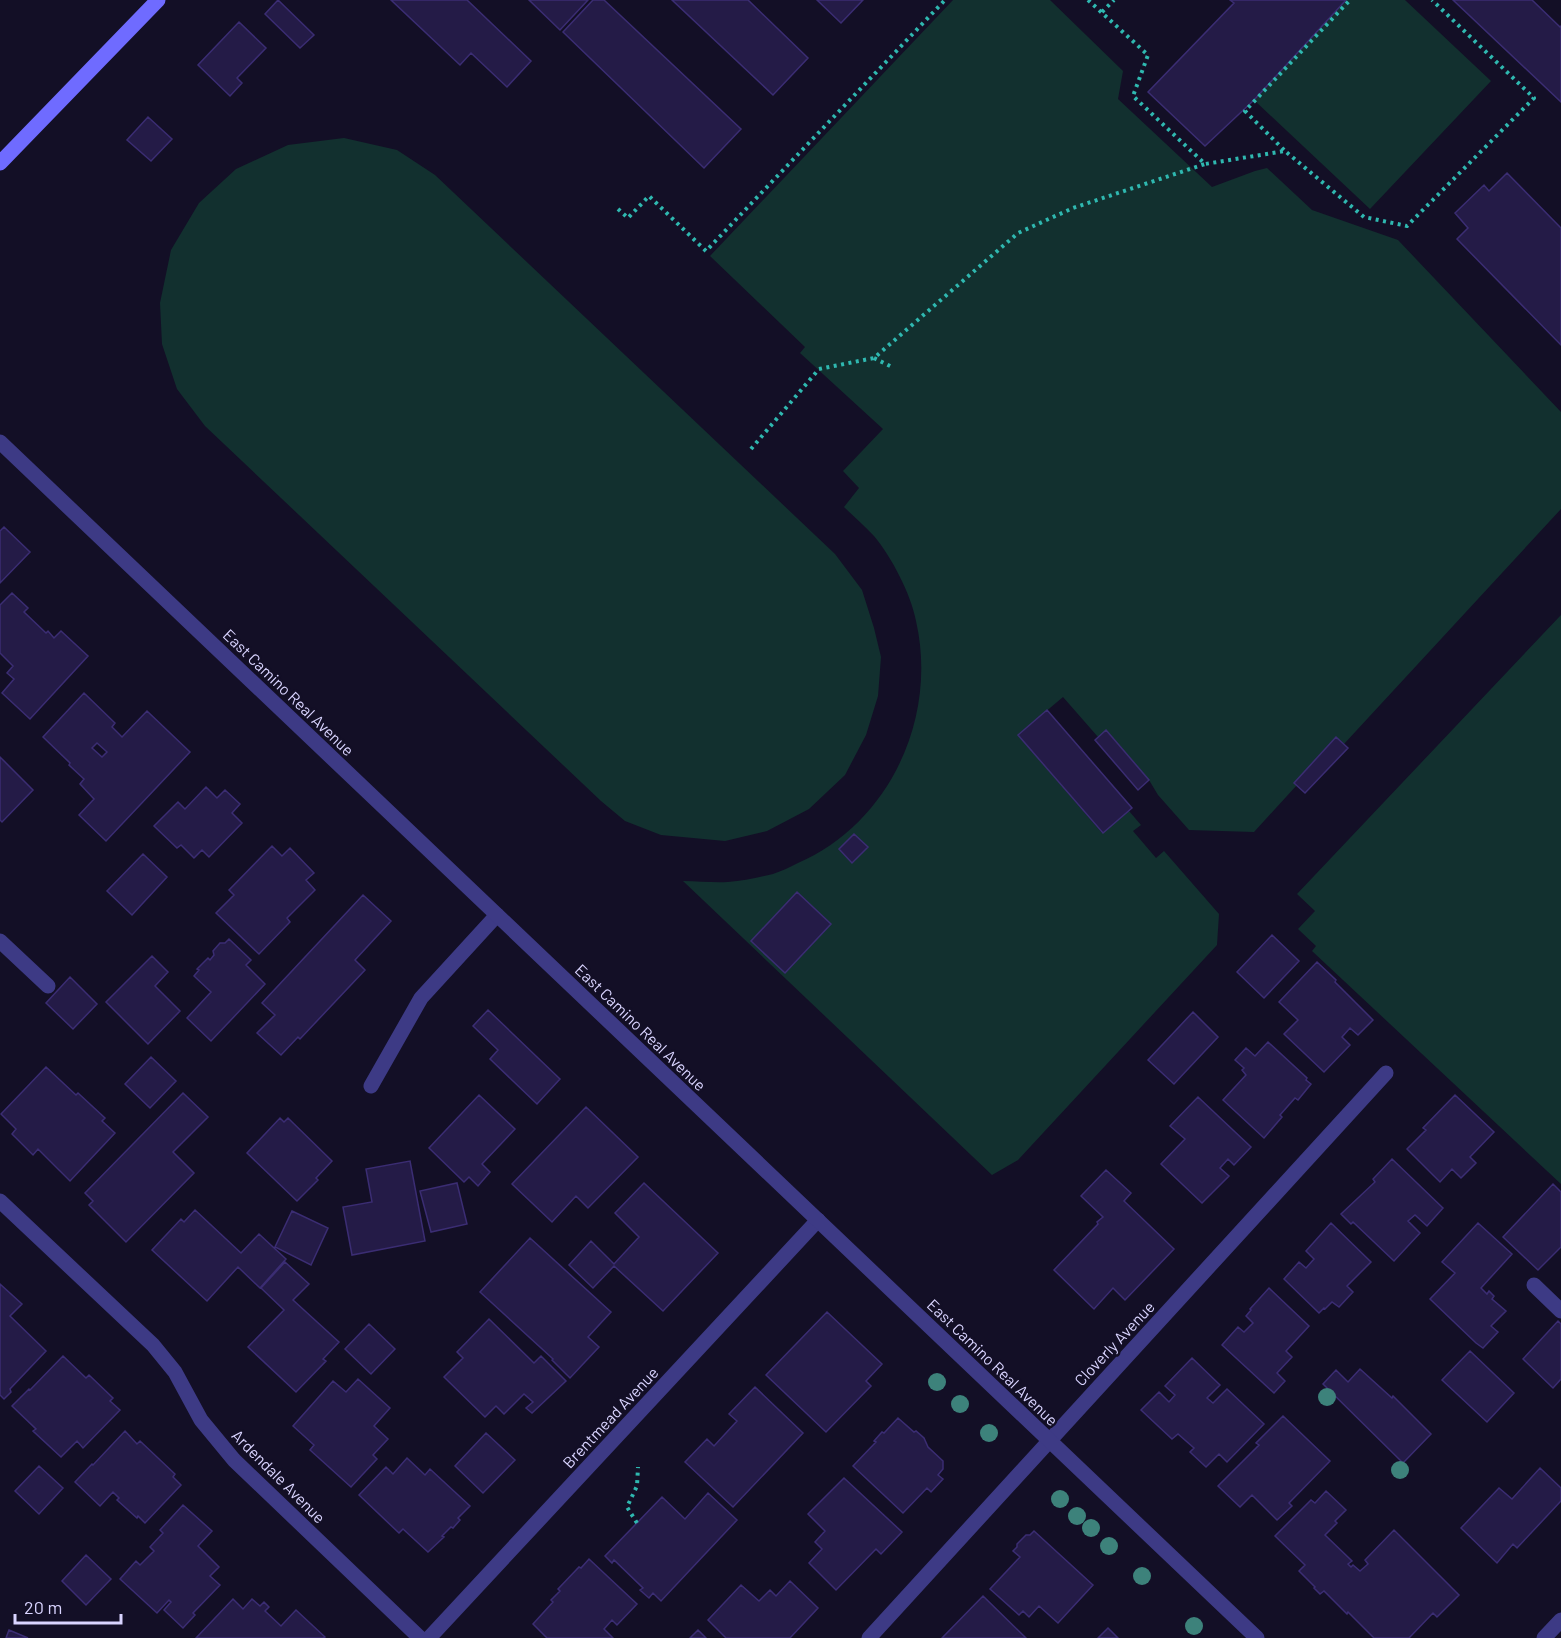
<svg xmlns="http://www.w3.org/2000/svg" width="1561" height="1638" font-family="Barlow,sans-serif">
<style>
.green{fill:#12302f}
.building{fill:#241b47;stroke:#3b2d73;stroke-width:1.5;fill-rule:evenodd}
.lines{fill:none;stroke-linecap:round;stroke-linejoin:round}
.path{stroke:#2fb8b0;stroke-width:4;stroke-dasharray:3 4.5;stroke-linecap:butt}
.service{stroke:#3d3a85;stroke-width:15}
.minor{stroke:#3d3a85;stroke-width:15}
.tertiary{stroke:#3d3a85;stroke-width:15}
.secondary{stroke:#6f6bff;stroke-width:15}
.tree{fill:#3d827b}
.labels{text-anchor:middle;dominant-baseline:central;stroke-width:5;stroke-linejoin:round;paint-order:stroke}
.street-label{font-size:16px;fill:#d9d4ff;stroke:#130f26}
</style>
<rect width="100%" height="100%" fill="#130f26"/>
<path class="green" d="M953,0H1050L1123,71L1118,99L1212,187L1255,171L1267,168L1312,210L1398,240L1561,412V509L1344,744L1336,737L1294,783L1297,785L1254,832L1189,830L1158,795L1149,780L1107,731L1098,737L1063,697L1018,735L1102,833L1129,811L1141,825L1133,831L1156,858L1164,851L1219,914L1217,945L1018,1160L992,1175L683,881C698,881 714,883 728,882C743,881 759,877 773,874C782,871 790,867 798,863C890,823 938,717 916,621C911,594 891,556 874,536C865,526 854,517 844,507L859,488L843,471L883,429L800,353L805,347L710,256Z
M1346,0H1405L1491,81L1370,209L1254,100Z
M344,138L397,150L435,175L835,554L862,590L874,628L881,657L878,696L866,735L845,775L809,809L767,831L725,841L661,835L625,821L601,801L205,426L177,389L162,344L160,303L171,250L199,203L236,169L288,145Z
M1561,615V1184L1312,951L1316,946L1298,929L1315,911L1297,894Z"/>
<path class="building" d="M278,0L314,35L300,48L265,14Z
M391,0H467L531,61L507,87L471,53L460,65Z
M529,0H588L560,30Z
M593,0H604L741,129L704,168L563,32Z
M672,0H748L808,58L773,95Z
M817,0H863L841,23Z
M1230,0H1346L1254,100L1205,146L1148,92L1234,3Z
M1453,0H1532L1560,27L1561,26V102Z
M239,22L266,48L237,78L242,83L230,96L198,65Z
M148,117L172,139L151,161L127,140Z
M1507,173L1561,228V345L1457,239L1468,228L1455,213L1484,185L1489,191Z
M4,527L30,552L0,583V531Z
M12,593L28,608L24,612L46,633L48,631L54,638L61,631L88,656L30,719L2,693L14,679L7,673L13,666L0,653V605Z
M84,693L115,723L112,727L122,737L147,711L190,752L106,841L79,815L94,799L80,784L84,779L69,765L70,763L43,737ZM97,743L107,752L102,757L92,748Z
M1047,710L1132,808L1103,833L1018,735Z
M1106,730L1149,780L1138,790L1095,740Z
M1336,737L1348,748L1305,793L1294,783Z
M0,757L33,790L2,822L0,820Z
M206,787L217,798L225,790L240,804L232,813L242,823L209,857L202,850L194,858L181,845L177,848L154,826L178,802L185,809Z
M854,834L868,847L852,863L839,849Z
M272,846L282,856L290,848L314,873L306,880L315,890L287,918L290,922L259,954L216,913L234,895L229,890Z
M143,854L167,877L132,915L107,891Z
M797,892L831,924L785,973L751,941Z
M363,895L391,921L355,960L365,970L300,1039L298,1037L281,1055L257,1033L275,1015L262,1003Z
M1272,935L1299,961L1264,998L1237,972Z
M229,939L251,960L246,965L265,984L211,1041L187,1018L211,992L194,976L199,970L197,969L208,958L210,960L214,955L213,951L220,943H225Z
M152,956L168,972L155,986L180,1011L148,1044L106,1002Z
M1317,962L1336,980L1335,982L1373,1020L1358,1035L1350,1028L1342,1037L1350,1045L1324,1072L1284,1034L1298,1020L1279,1002Z
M70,977L97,1004L73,1029L46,1003Z
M488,1010L560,1079L537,1104L490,1059L498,1050L473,1026Z
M1193,1012L1218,1037L1174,1084L1148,1060Z
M1268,1042L1307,1078L1306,1080L1311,1084L1298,1100L1295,1098L1280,1115L1282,1117L1264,1138L1223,1100L1246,1075L1242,1070L1244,1068L1235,1060L1246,1048L1255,1056Z
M151,1057L176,1081L150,1108L125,1084Z
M46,1067L76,1095L78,1093L105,1118L102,1121L115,1133L70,1181L38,1149L33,1155L12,1134L16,1129L1,1114Z
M183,1093L208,1117L173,1152L194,1173L126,1242L89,1205L93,1201L85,1193Z
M479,1095L515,1129L482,1164L490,1172L478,1186L469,1177L464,1182L429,1148Z
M1455,1095L1494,1132L1470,1157L1476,1163L1461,1178L1452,1169L1440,1182L1407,1149L1426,1130L1423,1128Z
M1198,1097L1251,1147L1234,1165L1228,1159L1220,1168L1229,1176L1202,1203L1161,1164L1185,1139L1170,1126Z
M586,1107L638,1157L588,1208L576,1196L552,1222L512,1184Z
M280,1118L284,1122L288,1118L332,1161L316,1178L318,1180L297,1201L247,1153Z
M1392,1159L1443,1208L1427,1226L1415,1215L1408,1221L1420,1233L1394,1261L1353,1222L1351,1224L1341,1214L1375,1182L1373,1179Z
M410,1161L425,1241L352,1255L343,1207L372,1202L366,1169Z
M1106,1170L1131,1193L1124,1201L1174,1249L1125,1300L1113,1288L1094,1309L1054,1270L1098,1224L1097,1222L1103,1217L1081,1196Z
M457,1183L467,1224L431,1232L420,1191Z
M644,1183L718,1253L663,1311L614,1266L593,1288L569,1265L591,1241L614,1264L639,1237L615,1213Z
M1553,1184L1561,1192V1247L1538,1270L1503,1237Z
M195,1210L241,1253L259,1234L286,1259L260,1288L238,1267L207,1301L152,1250L181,1219L184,1222Z
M292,1211L328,1228L311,1265L275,1247Z
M1331,1223L1371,1262L1347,1286L1353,1292L1339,1307L1332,1302L1325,1309L1324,1308L1319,1313L1284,1279L1299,1262L1306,1268L1314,1259L1306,1251Z
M1478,1223L1512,1254L1481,1288L1487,1294L1489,1291L1494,1296L1492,1299L1506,1311L1491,1326L1498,1332L1483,1348L1476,1343L1430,1299L1455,1273L1442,1262Z
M530,1238L611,1312L588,1337L599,1347L570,1378L552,1360L553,1359L480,1292Z
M285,1262L309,1284L293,1300L339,1342L323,1359L326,1361L296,1392L248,1347L284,1310L261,1288Z
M0,1284L22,1304L10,1316L46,1351L10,1389L11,1392L4,1399L0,1395Z
M1269,1288L1309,1326L1286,1351L1292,1357L1277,1373L1285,1381L1274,1393L1222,1345L1238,1327L1244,1332L1253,1323L1246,1316L1251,1310L1250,1309Z
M827,1312L882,1364L866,1381L871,1386L826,1432L766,1375Z
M489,1319L534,1363L541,1356L566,1381L532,1413L526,1408L533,1402L524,1394L504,1414L496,1406L485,1417L444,1377L463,1358L457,1352Z
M1558,1321L1561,1324V1379L1553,1388L1523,1359Z
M369,1324L395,1349L371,1374L345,1349Z
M1470,1351L1514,1393L1487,1422L1442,1380Z
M63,1356L86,1378L89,1375L113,1398L110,1401L120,1410L83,1448L77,1441L61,1457L33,1431L36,1429L12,1406L29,1389L30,1390Z
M1192,1358L1220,1385L1207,1398L1213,1403L1227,1389L1264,1424L1227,1462L1219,1454L1206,1467L1190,1452L1194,1448L1178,1434L1172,1439L1141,1410L1159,1392L1169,1402L1175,1395L1165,1386Z
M1360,1369L1392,1398L1393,1396L1431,1434L1403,1463L1323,1384L1336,1370L1348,1382Z
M358,1379L390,1408L374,1426L388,1439L373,1455L377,1459L351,1487L310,1450L314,1445L293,1426L333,1381L346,1392Z
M755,1387L803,1433L733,1507L685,1462L707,1439L714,1446L737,1421L729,1414Z
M1283,1416L1330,1461L1289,1503L1292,1506L1277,1520L1252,1495L1240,1507L1218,1486L1259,1445L1256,1443Z
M898,1418L914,1432L916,1431L924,1438L928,1447L943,1461V1469L938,1475L943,1479L931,1492L927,1488L903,1513L853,1466L876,1442L874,1441L882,1432L884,1433Z
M125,1431L137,1444L140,1441L175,1474L173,1477L181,1485L145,1523L138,1516L137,1518L117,1500L119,1498L113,1492L100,1506L75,1482L92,1464L93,1465Z
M486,1433L515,1460L483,1493L455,1466Z
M407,1458L425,1475L430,1469L470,1506L458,1518L460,1520L453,1528L451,1527L442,1536L444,1537L428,1552L403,1529L399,1533L359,1495L386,1467L393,1474Z
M39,1466L63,1488L39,1514L15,1491Z
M1540,1468L1561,1488V1501L1517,1548L1513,1544L1497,1563L1461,1528L1499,1488L1512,1499Z
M844,1478L902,1532L881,1554L876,1549L836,1590L809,1563L822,1549L815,1542L825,1531L808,1514Z
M1326,1491L1346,1510L1335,1521L1337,1523L1325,1535L1352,1561L1348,1564L1351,1567L1353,1565L1360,1571L1368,1564L1365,1560L1394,1530L1459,1595L1437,1617L1433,1613L1409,1638H1374L1348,1612L1347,1614L1324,1591L1320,1594L1314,1588L1315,1587L1299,1571L1305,1565L1275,1536L1311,1500L1315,1503Z
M708,1493L737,1520L661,1601L653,1593L649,1598L640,1590L643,1588L614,1560L612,1563L605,1556L662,1497L685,1519Z
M183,1505L212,1531L198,1546L219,1567L210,1576L220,1585L193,1613L195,1615L183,1628L164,1610L171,1602L169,1600L157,1613L120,1579L136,1561L140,1565L154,1551L150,1547L163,1533L160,1530Z
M1034,1531L1093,1585L1058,1623L1039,1606L1029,1617L1023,1611L1019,1615L990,1589L1020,1557L1013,1551L1017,1547V1544L1026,1535H1030Z
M86,1555L111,1579L86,1605L62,1581Z
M589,1559L637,1604L617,1625L612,1620L604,1629L613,1638H547L533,1624L553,1602L551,1600L560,1591L558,1589L579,1567L581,1568Z
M790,1581L818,1608L790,1638H726L708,1620L741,1585L759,1601L770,1590L776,1596Z
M983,1596L1026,1638H942Z
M233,1599L243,1609L252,1599L260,1606L264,1602L269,1607L265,1611L281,1626L296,1610L325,1637L323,1638H196Z
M1108,1628L1118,1638H1098Z
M9,1630L28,1638H6Z
M698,1630L706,1638H690Z"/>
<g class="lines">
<path class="path" d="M1088,0L1148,55L1133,96L1205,164L1285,151L1364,217L1407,226L1534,98L1432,0
M1102,12L1114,0
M1284,150L1245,111L1350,0
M618,209L628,218L649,196L706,251L945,0
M874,358L894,368
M751,449L819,369L874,358L1018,233L1073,208L1205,164
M637,1523L627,1507L637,1486L638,1467"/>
<path class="service" d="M1534,1285L1561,1311"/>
<path class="minor" d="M0,941L48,986
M371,1086L421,998L497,915
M0,1201L153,1345L175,1372L201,1420L234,1460L420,1638
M429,1638L818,1220
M869,1638L1386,1073"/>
<path class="tertiary" d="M0,442L1257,1638
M1544,1638L1561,1620"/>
<path class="secondary" d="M0,163L158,0"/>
</g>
<g class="tree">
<circle cx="937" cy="1382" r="9"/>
<circle cx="1327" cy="1397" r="9"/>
<circle cx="960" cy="1404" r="9"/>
<circle cx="989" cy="1433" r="9"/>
<circle cx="1400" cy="1470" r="9"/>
<circle cx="1060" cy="1499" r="9"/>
<circle cx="1077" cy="1516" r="9"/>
<circle cx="1091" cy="1528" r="9"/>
<circle cx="1109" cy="1546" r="9"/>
<circle cx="1142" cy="1576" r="9"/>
<circle cx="1194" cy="1626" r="9"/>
</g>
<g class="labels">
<g class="street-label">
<text transform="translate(289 692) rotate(44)">East Camino Real Avenue</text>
<text transform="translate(641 1027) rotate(44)">East Camino Real Avenue</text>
<text transform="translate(1114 1343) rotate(-47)">Cloverly Avenue</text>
<text transform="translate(993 1362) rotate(44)">East Camino Real Avenue</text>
<text transform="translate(610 1417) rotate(-47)">Brentmead Avenue</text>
<text transform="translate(279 1476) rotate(45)">Ardendale Avenue</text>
</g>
</g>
<path d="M15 1614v9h106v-9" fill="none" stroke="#d9d4ff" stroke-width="3"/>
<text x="24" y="1614" font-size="18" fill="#d9d4ff" stroke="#130f26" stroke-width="4.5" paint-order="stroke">20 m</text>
</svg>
